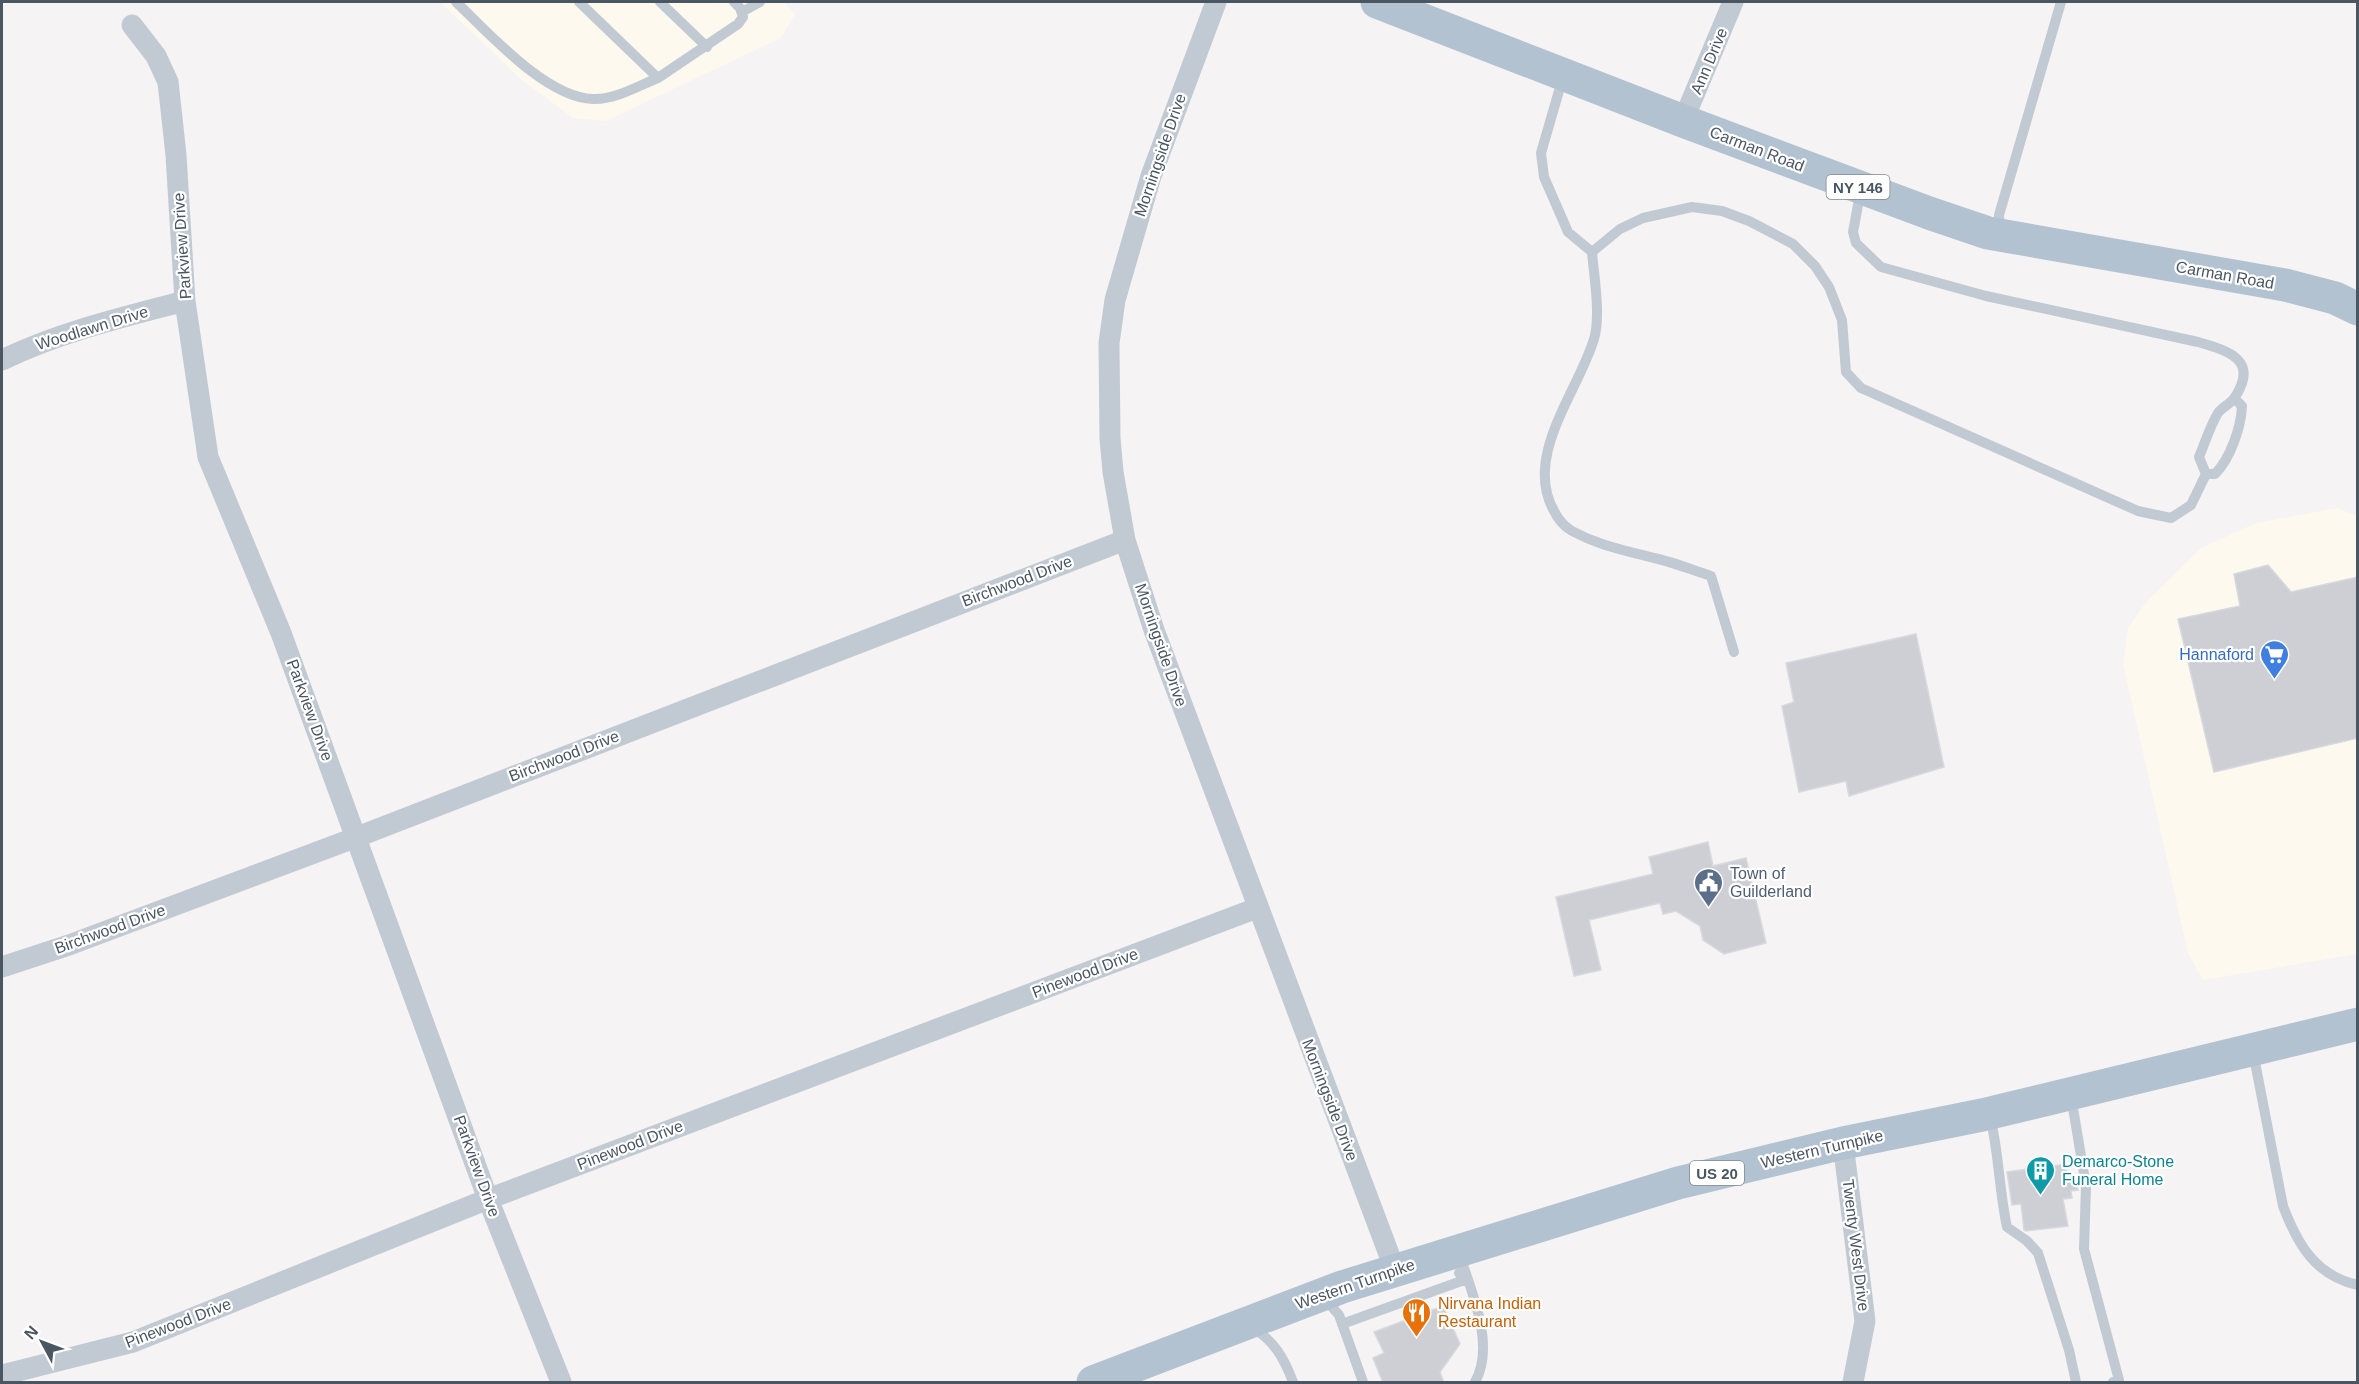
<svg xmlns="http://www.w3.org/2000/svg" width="2359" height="1384" font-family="Arial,sans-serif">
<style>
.commercial{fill:#fdf9ef}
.building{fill:#cdcfd5;stroke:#d7d9de;stroke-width:1.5}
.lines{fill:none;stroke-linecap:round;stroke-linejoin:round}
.service{stroke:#c1cad2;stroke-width:10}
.minor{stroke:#c1cad2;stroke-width:21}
.primary{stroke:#b3c2d1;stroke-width:33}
.labels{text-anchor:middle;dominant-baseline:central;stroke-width:4.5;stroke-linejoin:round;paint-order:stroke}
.shield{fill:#fff;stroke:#808990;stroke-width:1.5}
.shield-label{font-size:15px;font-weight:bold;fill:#4a5661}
.street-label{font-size:16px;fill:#4a5661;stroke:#fff}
.shop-label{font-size:16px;fill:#366cbe;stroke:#fff;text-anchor:end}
.service-label{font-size:16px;fill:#4e5e75;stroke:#fff;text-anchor:start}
.culture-label{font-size:16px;fill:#0d838f;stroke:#fff;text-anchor:start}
.food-label{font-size:16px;fill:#c56008;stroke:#fff;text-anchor:start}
</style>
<rect width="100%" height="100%" fill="#f5f3f3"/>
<path class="commercial" d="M440,2H784L795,14L781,38L606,121L573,118L522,80Z
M2337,508L2357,516V954L2203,980L2188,953L2123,664L2128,628L2147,601L2201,548L2256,523Z"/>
<path class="building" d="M2268,565L2291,592L2358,577V738L2214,772L2178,619L2240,606L2234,574Z
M1916,634L1944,767L1849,796L1846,781L1799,792L1782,706L1794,702L1786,663Z
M1708,842L1713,866L1746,858L1766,943L1724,954L1703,940L1700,926L1676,911L1663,914L1660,903L1589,920L1601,970L1574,976L1556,897L1653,874L1649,857Z
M2066,1164L2068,1177L2076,1176L2078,1190L2071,1191L2072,1198L2063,1199L2068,1226L2026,1231L2024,1230L2021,1204L2012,1205L2007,1172Z
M1443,1306L1460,1344L1440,1372L1444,1383H1383L1373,1358L1384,1353L1374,1332Z"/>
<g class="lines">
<path class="service" d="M456,2C488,32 546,98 593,99C615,100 638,86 658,78
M579,2L658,78L738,24L743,17L740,8L734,2
M660,2L707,47
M742,12L760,2
M1563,77L1541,153L1544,177L1568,232L1592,252L1620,229L1643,218L1692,207L1722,211L1749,221L1793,244L1815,266L1829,287L1842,320L1846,372L1861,388L2138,511L2171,518L2191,505L2206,474
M1864,192L1858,205L1853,232L1856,243L1881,267L1986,296L2198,342C2229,351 2259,360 2235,397C2231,404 2222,407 2218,413C2210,426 2205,443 2199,457L2206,474H2215C2230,459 2241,428 2242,406L2235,399
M2000,232L1999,215L2061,2
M1592,252C1594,276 1601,316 1594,339C1578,392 1523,456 1554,511C1558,519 1563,526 1572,531C1600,546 1624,550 1654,558C1673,562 1692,570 1711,576L1734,652
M2253,1052L2283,1206C2297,1243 2315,1276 2358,1285
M2071,1096L2086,1186L2084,1249L2119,1380L2113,1382
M1990,1116C1999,1153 1999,1190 2007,1227L2027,1241L2038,1253L2069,1350L2076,1382
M1459,1253C1471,1291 1496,1345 1475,1382
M1325,1299L1339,1315L1363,1382
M1342,1324L1467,1279L1459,1273
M1251,1327C1274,1340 1284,1358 1293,1382"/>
<path class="minor" d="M1216,2L1151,176L1115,300L1109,343L1110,438L1113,472L1125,540L1154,630L1395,1270
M132,25L156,56L168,82L176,155L185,301L208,457L281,633L488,1199L561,1382
M1683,121L1733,2
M2,360C60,332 123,317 185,301
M2,967L69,945L357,837L1125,540
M1843,1143L1865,1321L1853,1382
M2,1375L133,1342L488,1199L1257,908"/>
<path class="primary" d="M1377,2L1683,121L1929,213L1988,233L2285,285L2335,298L2358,309
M1093,1382L1342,1287L1678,1183L1843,1143L1982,1115L2358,1024"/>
</g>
<defs>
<symbol id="supermarket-pin" viewBox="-11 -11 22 30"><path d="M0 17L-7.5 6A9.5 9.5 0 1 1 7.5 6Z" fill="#3f7fe0" stroke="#fff"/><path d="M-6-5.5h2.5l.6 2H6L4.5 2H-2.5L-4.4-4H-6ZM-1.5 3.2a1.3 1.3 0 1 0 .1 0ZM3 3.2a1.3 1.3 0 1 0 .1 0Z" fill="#fff"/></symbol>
<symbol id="civic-pin" viewBox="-11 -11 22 30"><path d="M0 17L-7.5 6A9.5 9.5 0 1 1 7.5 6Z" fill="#5c6f8a" stroke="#fff"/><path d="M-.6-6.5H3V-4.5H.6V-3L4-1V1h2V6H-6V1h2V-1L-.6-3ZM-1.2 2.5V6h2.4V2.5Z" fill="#fff"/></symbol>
<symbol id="building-pin" viewBox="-11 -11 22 30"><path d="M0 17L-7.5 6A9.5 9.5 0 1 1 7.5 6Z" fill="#0f9aa8" stroke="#fff"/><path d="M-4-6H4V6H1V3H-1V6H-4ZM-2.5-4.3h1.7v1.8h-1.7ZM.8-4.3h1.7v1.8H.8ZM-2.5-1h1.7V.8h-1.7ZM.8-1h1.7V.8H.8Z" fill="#fff"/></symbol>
<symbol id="restaurant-pin" viewBox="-11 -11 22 30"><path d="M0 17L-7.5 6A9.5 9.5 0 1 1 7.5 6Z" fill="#e8710a" stroke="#fff"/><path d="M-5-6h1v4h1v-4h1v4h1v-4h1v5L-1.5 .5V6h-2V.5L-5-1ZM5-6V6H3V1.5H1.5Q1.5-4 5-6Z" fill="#fff"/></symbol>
</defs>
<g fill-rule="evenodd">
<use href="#supermarket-pin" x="2258" y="638" width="33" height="45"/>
<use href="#civic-pin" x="1692" y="866" width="33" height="45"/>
<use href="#building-pin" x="2024" y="1154" width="33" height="45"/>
<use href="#restaurant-pin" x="1400" y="1296" width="33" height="45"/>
</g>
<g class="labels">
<g class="shield">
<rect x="1826.5" y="175" width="63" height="24" rx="4.5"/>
<rect x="1690" y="1161" width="54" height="24" rx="4.5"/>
</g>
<g class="shield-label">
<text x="1858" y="187">NY 146</text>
<text x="1717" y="1173">US 20</text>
</g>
<g class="street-label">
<text transform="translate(1709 61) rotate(-67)">Ann Drive</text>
<text transform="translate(1757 149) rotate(21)">Carman Road</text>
<text transform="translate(1160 155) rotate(-71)">Morningside Drive</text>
<text transform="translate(182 246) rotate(-94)">Parkview Drive</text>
<text transform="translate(2225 275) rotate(10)">Carman Road</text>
<text transform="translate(92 328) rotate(-17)">Woodlawn Drive</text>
<text transform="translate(1017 581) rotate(-21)">Birchwood Drive</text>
<text transform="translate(1161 645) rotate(71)">Morningside Drive</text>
<text transform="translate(310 710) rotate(70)">Parkview Drive</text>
<text transform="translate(564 756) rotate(-21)">Birchwood Drive</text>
<text transform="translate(110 929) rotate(-20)">Birchwood Drive</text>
<text transform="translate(1085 973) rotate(-21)">Pinewood Drive</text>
<text transform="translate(1330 1100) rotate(69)">Morningside Drive</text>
<text transform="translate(630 1145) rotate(-21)">Pinewood Drive</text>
<text transform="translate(1822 1149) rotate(-13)">Western Turnpike</text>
<text transform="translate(477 1166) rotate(70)">Parkview Drive</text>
<text transform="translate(1856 1245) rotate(83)">Twenty West Drive</text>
<text transform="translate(1355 1284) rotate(-19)">Western Turnpike</text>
<text transform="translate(178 1323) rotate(-21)">Pinewood Drive</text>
</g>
<g class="shop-label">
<text x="2254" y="654">Hannaford</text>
</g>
<g class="service-label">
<text x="1730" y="873">Town of<tspan x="1730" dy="18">Guilderland</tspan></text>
</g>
<g class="culture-label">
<text x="2062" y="1161">Demarco-Stone<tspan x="2062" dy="18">Funeral Home</tspan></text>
</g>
<g class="food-label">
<text x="1438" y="1303">Nirvana Indian<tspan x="1438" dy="18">Restaurant</tspan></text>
</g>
</g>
<rect width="2359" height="1384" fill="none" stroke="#4a5661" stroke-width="6"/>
<g transform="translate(42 1342) rotate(311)" stroke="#ffffff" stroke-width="4.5" paint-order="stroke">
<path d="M0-4.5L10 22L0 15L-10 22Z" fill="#4a5661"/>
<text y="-9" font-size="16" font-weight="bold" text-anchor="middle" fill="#4a5661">N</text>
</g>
</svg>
